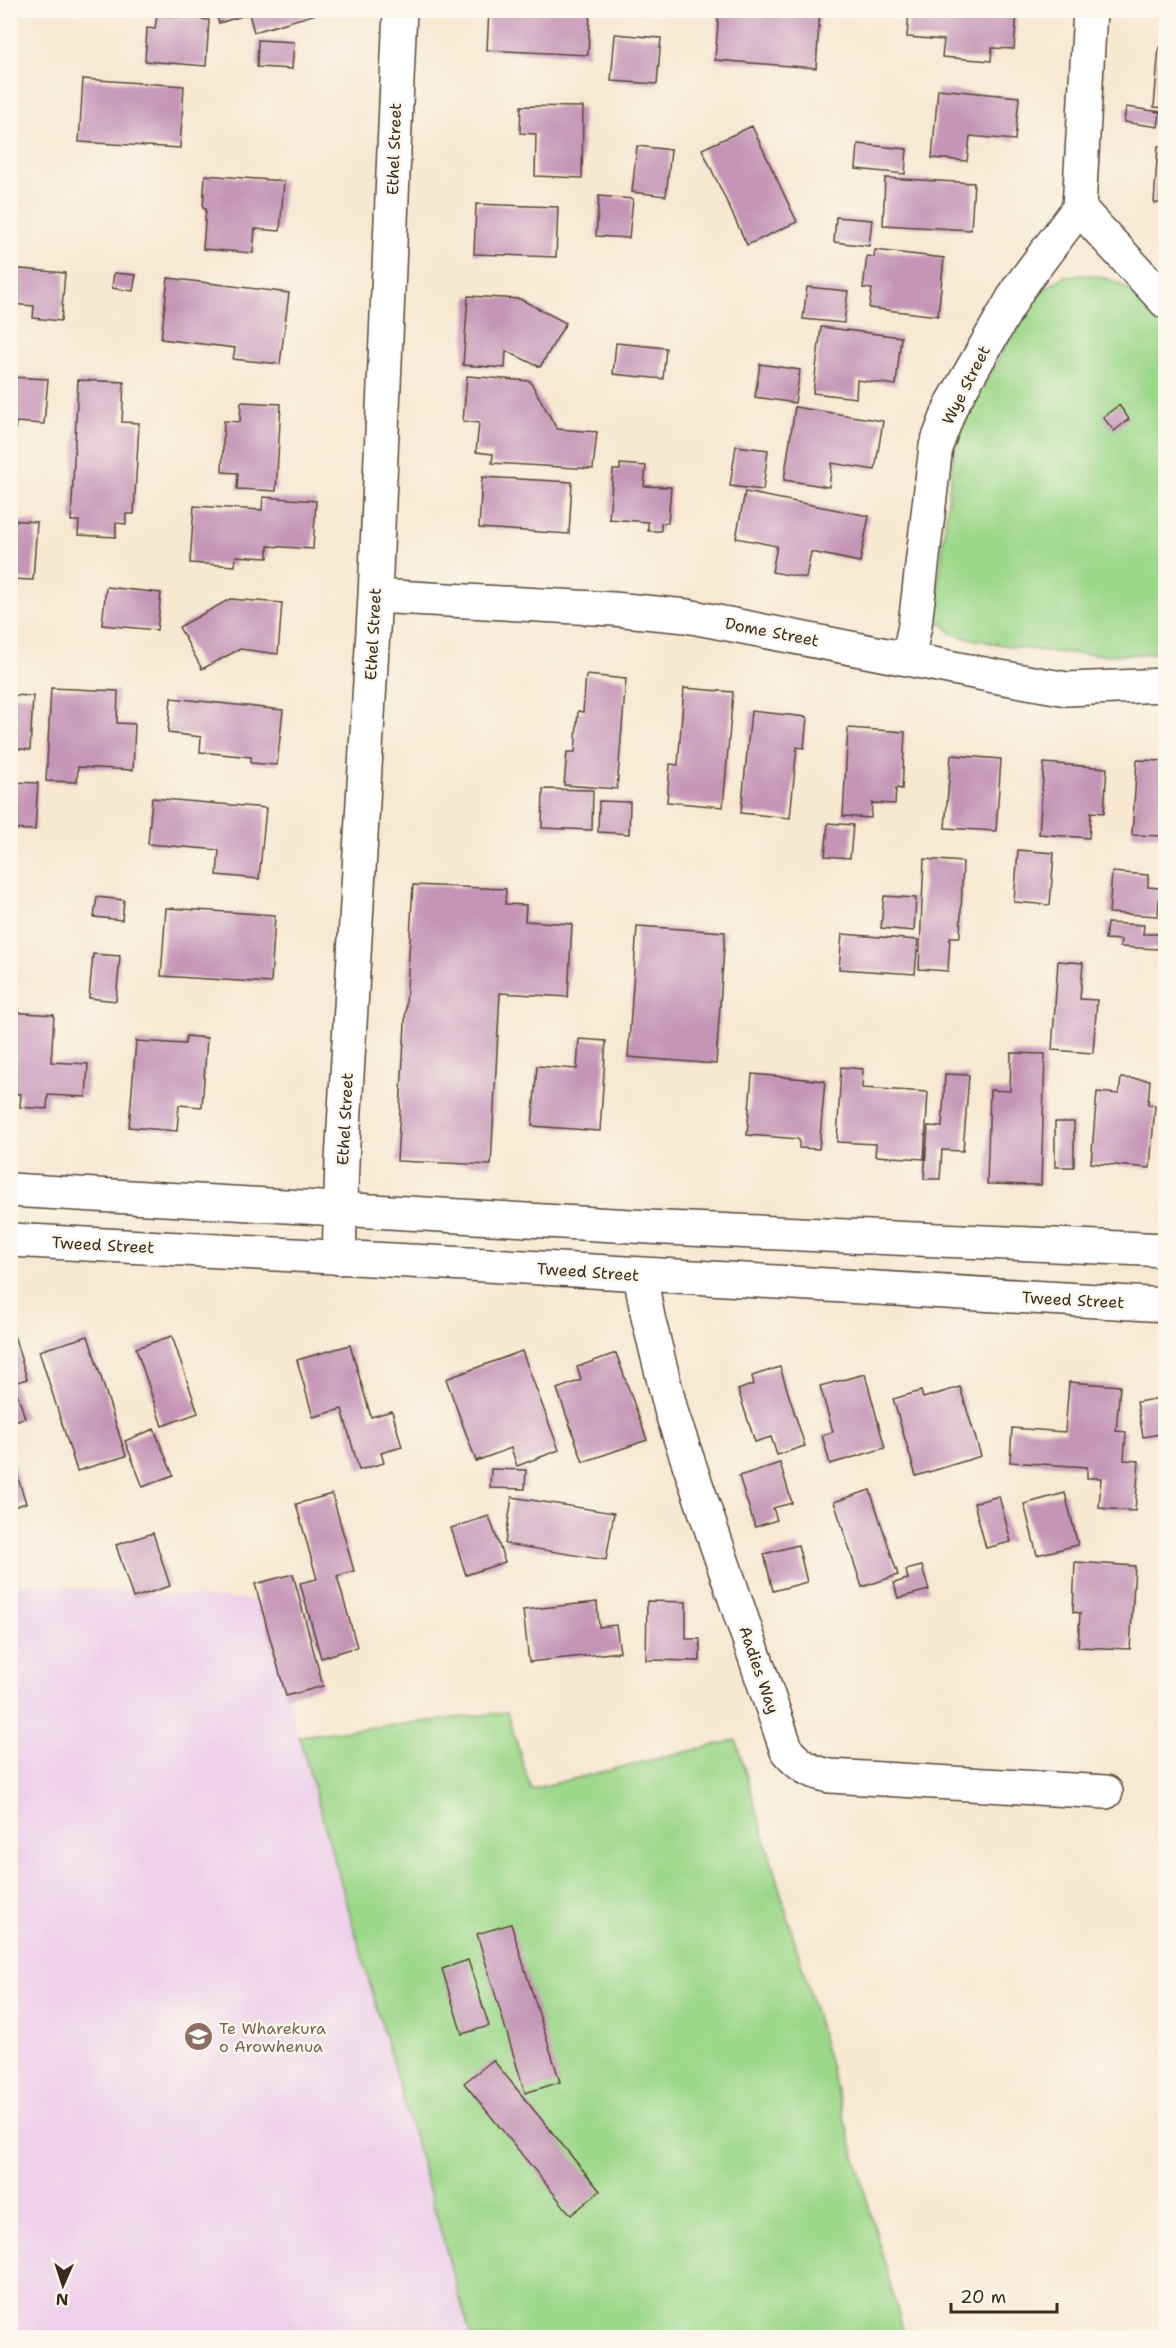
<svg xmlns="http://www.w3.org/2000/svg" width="1176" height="2348" font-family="'Shantell Sans',sans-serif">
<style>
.built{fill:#edd0e9}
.green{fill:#9dd78a;stroke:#6c8054;stroke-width:1.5}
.building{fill:#c495b6}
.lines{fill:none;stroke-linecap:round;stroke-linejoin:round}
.minor-casing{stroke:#574639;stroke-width:36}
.major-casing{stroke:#574639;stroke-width:36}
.minor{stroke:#fff;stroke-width:33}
.major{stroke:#fff;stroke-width:33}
.labels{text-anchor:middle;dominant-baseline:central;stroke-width:5;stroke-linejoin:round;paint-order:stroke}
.street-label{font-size:16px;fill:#3b2a1e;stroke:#fbf7ec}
.education-label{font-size:16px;fill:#785e54;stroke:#fbf7ec;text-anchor:start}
</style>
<rect width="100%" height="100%" fill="#fbf7ec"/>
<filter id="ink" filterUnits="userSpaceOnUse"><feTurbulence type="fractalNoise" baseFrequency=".0167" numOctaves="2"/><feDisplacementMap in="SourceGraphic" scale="12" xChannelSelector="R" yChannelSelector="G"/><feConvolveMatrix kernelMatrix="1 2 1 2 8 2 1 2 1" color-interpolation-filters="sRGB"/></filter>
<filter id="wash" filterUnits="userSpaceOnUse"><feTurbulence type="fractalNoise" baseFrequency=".008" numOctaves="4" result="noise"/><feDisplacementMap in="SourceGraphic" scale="24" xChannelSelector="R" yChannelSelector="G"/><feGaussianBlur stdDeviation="1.35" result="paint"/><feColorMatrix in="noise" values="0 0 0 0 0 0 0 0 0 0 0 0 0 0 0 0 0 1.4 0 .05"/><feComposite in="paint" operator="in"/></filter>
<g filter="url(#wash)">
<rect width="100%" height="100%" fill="#f7e8d2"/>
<path class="built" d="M10,1583L260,1601L471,2337H11Z"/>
<path class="green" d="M1090,275C1129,280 1145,301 1165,332V652C1106,658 1046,654 987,642C976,639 962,639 952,633C947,630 945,626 943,623L935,626L934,618L953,458L965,420L1026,308L1042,291L1065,276Z
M507,1712L531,1789L736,1740L809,1990L905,2337H471L299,1736Z"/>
<g id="blocks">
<path class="building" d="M215,10H315L316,14L254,32L249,14L219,23Z
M489,10H590L588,55L487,50Z
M719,10H820L816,68L715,60Z
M909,10L1017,11L1014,49L992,48L991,61L942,57L944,40L907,37Z
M157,15L209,20L206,66L145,61L147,28L155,29Z
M615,34L661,38L657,84L611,81Z
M258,40L294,42L292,69L257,67Z
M1159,47L1166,48V108L1154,107Z
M83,79L184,86L180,148L79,142Z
M938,89L1019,97L1015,140L970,136L967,161L932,158Z
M521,106L583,107L582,178L535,176L536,134L520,133Z
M1126,107L1160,112L1158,127L1124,122Z
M752,126L797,222L747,245L702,149Z
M858,144L907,149L905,174L856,169Z
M637,146L671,150L666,196L632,192Z
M1158,146H1166V203H1154Z
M205,175L284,181L280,231L255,229L253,253L203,249L206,209L203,208Z
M885,178L974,183L971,230L883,225Z
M599,196L633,199L629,238L596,236Z
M476,204L558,207L556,257L474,254Z
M836,217L872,220L869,246L834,242Z
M875,250L944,258L938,316L869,308L872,289L863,288L867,256L874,257Z
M10,268L65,273L61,321L33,318L34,306L10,304Z
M114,273L136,275L133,291L112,288Z
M168,278L289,293L280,364L233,359L235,348L161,339Z
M807,287L848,291L844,323L803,319Z
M468,296L520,299L566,323L540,367L506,351L505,368L463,365Z
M821,327L901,337L896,385L857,380L856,398L813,393Z
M616,343L666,348L663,379L613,374Z
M760,364L800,370L795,403L755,397Z
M467,376L530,381L557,429L597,432L593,469L492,463L493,454L476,452L479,423L463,421Z
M10,377L48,379L44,424L16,422L15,433H10Z
M78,380L124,382L122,422L139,423L134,514H126V524L116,523V537L78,535L79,521H71Z
M241,402L281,404L276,491L237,489L238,473L222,472L224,421L240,422Z
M1119,405L1129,419L1114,431L1103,417Z
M795,407L883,421L875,470L832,463L829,487L784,480Z
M736,446L768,450L763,490L730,486Z
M620,464L646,466L644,486L671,487L668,523H661V531H648V522L609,519L613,470H620Z
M482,477L572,482L569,534L479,528Z
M745,492L869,516L860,562L811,552L806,578L772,572L777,546L736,538Z
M263,497L316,501L313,549L268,546V558L236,556L235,566L190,563L194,506L262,510Z
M10,520L37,522L33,580L10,579Z
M106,587L161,593L157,630L102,625Z
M230,599L282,603L278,654L240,649L202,669L179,627Z
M586,675L626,679L617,789L564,785L567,752H575L578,711L583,712Z
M51,688L118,691L117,723L135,724L133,770L78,767L77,782L46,781Z
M684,688L733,692L723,807L667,802L670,764L678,765Z
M10,695L33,696L30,750L10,748Z
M171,698L283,710L277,765L251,763V757L200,752L201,737L168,733Z
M751,711L807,717L804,748L797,747L790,818L741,813Z
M848,728L905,732L902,789L896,788L895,804L872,803L871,818L843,816Z
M951,755L1001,759L996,831L945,828Z
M1137,760L1166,761V836L1132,835Z
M1044,763L1107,768L1104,813L1091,812L1089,838L1039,834Z
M10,782L38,783L35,830L10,829Z
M543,789L593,790L592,830L542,828Z
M152,798L266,808L259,879L217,875L219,850L148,844Z
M599,801L630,802L629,834L598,832Z
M828,823L853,825L850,858L825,856Z
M1018,850L1054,853L1050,905L1014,902Z
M924,859L963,862L960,937H950L948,971L919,969Z
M1112,872L1148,875V887L1160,888L1158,916L1109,913Z
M413,885L506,889L505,904L526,905L525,921L572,924L568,997L500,993L491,1165L397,1161Z
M884,896L916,898L914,931L881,928Z
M97,897L124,900L122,920L94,917Z
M166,908L275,915L271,983L161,976Z
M1107,923L1144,925L1143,934H1160L1159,949L1120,947L1121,940L1105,939Z
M637,926L725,932L716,1064L628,1057Z
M842,934L918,940L915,974L839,969Z
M93,954L120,956L116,1001L89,998Z
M1058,961L1083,963L1080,999L1097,1000L1093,1053L1052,1050Z
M10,1012L54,1015L51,1062L88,1064L86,1097L48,1095L47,1109L20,1107L21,1094L10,1093Z
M186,1036L207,1038L202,1107L179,1105L177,1131L129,1127L136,1041L185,1044Z
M579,1039L606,1041L600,1131L532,1126L537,1066L577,1069Z
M1011,1053L1045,1054L1041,1185L987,1184L990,1090L1010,1091Z
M841,1067L863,1069L862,1088L928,1092L924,1159L875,1156L876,1144L837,1142Z
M752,1074L825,1081L819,1149L799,1148V1139L747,1135Z
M945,1074L969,1075L963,1151L942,1150L940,1179H924L928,1126L942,1127Z
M1121,1078L1150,1080L1148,1104L1155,1105L1150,1168L1091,1163L1097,1092L1119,1094Z
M1055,1122H1074V1167H1055Z
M14,1335L27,1379L14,1383L25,1418L10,1422V1336Z
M88,1336L126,1456L77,1471L39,1351Z
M172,1336L198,1413L162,1426L136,1348Z
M350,1345L371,1417L392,1411L402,1447L381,1453L384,1463L359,1470L342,1409L313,1417L297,1360Z
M522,1351L559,1450L517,1466L511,1448L476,1461L446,1379Z
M616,1353L647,1440L583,1462L557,1389L581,1380L577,1367Z
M780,1367L805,1446L777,1455L771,1437L755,1442L738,1390L754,1384L752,1376Z
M865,1374L885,1448L830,1464L822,1435L833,1432L820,1386Z
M1069,1382L1120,1386L1116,1431L1126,1432L1124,1460L1139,1461L1135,1511L1099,1508L1101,1478H1087V1467L1010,1462L1012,1428L1065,1432Z
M960,1387L981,1456L916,1476L893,1399L921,1391L923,1398Z
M1166,1397V1433L1143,1437L1137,1402Z
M154,1429L173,1475L143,1487L125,1441Z
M10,1453L26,1503L10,1508Z
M780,1463L792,1503L773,1508L777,1520L755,1527L739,1476Z
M491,1469L526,1470L525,1489L490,1488Z
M870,1490L898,1575L862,1587L834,1502Z
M1065,1493L1078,1545L1037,1555L1024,1504Z
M332,1494L354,1571L337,1576L357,1647L321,1658L300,1583L317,1579L296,1504Z
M999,1496L1011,1542L986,1548L974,1503Z
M512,1497L614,1513L606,1560L505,1544Z
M489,1516L505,1562L466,1575L451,1528Z
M153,1533L170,1586L133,1598L116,1545Z
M798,1545L807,1582L773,1591L764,1554Z
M1075,1562L1135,1566L1130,1649L1078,1647L1080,1613L1073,1612Z
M922,1566L929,1590L898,1598L894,1583L908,1579L906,1570Z
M293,1574L323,1686L286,1696L255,1584Z
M647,1601L686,1602V1639H700V1661L646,1660Z
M597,1602L599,1627L616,1625L620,1652L529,1662L523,1610Z
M511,1924L560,2082L525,2093L477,1934Z
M468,1960L489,2026L462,2034L442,1969Z
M493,2060L600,2191L571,2215L464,2083Z"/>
</g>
</g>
<g filter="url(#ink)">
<use href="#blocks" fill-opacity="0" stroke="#574639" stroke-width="1.5"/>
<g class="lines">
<defs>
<path id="minor" d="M1079,208L1166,302
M375,596L613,609L687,616L994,676L1067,689L1166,685
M908,659L915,625L936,446L951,406L1019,288L1079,208L1090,10
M339,1258L342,1161L375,596L400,10
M640,1275L648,1317L672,1414L787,1751C800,1766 810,1772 830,1776L1106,1792"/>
<path id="major" d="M10,1190L666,1228L1166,1250
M10,1240L524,1267L1166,1305"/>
</defs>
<use href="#minor" class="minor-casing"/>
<use href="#major" class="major-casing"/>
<use href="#minor" class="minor"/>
<use href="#major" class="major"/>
</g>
</g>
<defs>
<symbol id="school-disc" viewBox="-11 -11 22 22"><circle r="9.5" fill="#8d6e63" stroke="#fbf7ec"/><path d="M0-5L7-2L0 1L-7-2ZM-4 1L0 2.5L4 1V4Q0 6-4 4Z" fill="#fff"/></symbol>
</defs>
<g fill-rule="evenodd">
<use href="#school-disc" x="182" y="2020" width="33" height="33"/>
</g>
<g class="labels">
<g class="street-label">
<text transform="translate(394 149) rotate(-88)">Ethel Street</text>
<text transform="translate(966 385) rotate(-63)">Wye Street</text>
<text transform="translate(772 632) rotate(11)">Dome Street</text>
<text transform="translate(373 634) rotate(-87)">Ethel Street</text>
<text transform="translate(345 1119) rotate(-87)">Ethel Street</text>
<text transform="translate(103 1245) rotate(3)">Tweed Street</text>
<text transform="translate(588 1272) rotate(4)">Tweed Street</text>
<text transform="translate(1073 1300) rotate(3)">Tweed Street</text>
<text transform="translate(759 1670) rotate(71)">Aadies Way</text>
</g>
<g class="education-label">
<text x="219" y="2028">Te Wharekura<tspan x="219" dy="18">o Arowhenua</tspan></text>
</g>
</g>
<rect width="1176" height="2348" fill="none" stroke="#fbf7ec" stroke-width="36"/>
<g transform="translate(63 2285) rotate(183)" stroke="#fbf7ec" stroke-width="4.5" paint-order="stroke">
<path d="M0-4.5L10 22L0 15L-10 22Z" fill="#3b2a1e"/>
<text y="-9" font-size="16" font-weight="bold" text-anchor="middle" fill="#3b2a1e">N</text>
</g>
<path d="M951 2303v9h106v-9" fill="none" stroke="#3b2a1e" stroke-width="3"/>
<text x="960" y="2303" font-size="18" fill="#3b2a1e" stroke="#fbf7ec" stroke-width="4.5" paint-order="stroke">20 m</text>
</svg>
